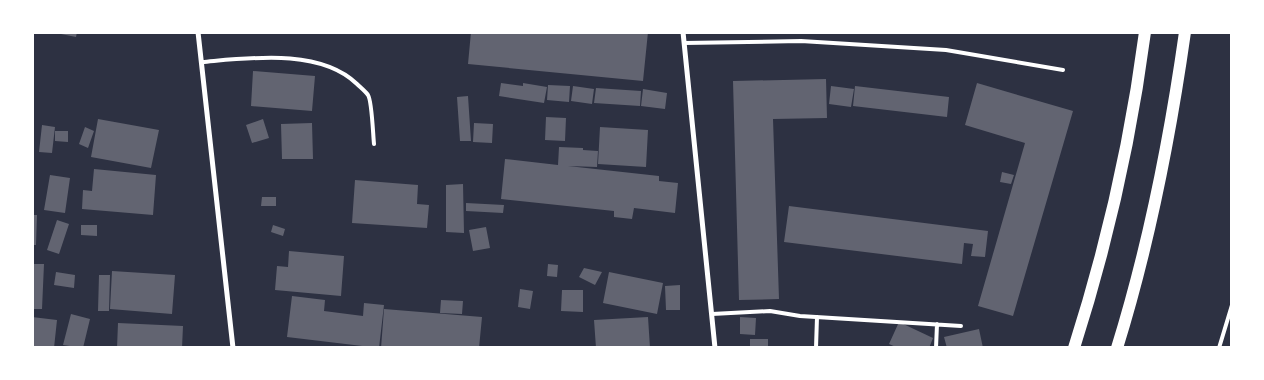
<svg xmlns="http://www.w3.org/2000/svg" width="1264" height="380" font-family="'Public Sans',sans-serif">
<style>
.building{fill:#626471}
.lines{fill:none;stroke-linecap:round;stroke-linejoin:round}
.service{stroke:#fff;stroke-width:4}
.minor{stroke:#fff;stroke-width:5}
.primary{stroke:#fff;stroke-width:12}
</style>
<rect width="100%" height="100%" fill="#2d3142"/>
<path class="building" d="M51,32H77L76,37Z
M471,32H648L643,81L468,64Z
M253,71L315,76L312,111L251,106Z
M826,79L827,118L773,119L779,299L739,300L733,81Z
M501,83L523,86V83L547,87L544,103L499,96Z
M977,83L1073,111L1013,316L978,306L1025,143L965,125Z
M548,85L570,86L569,102L547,100Z
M573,86L594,89L592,104L571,101Z
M831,86L854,89L851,107L829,104Z
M855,86L949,97L947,117L853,106Z
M596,88L641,91L640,106L594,103Z
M643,89L667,93L665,109L641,106Z
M468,96L471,141H460L457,97Z
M546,117L566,118L565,141L545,140Z
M98,119L159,130L151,168L91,157Z
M263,119L269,138L252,143L246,125Z
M312,123L313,159H282L281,124Z
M474,123L493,124L492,143L473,142Z
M42,125L55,127L52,153L39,152Z
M85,127L94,131L88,148L79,144Z
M600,127L648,130L646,167L598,164Z
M55,131H68V142L55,141Z
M559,147L583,148V150L598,151L597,167L568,166L659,176V181L678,183L675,213L634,208L632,219L614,217V211L501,199L505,159L558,165Z
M94,169L156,175L153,215L82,209L83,190L92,191Z
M1002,172L1014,175L1011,184L1000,182Z
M50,175L70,178L65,213L44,210Z
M355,180L418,185L417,204L429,205L427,228L352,223Z
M463,184L464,233L446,232V185Z
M262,197H276V206H261Z
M466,203L504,205L503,213L466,211Z
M789,206L988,231L985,257L971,256L973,244L964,243L962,264L784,242Z
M32,215H37L36,245H32Z
M57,220L69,224L59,254L47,250Z
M81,225H97V236L81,235Z
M273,225L285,229L283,236L271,232Z
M486,227L490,248L473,251L469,230Z
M289,251L344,256L341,296L275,290L277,266L288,267Z
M32,264H44L42,309H32Z
M548,264L558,265L557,277L547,276Z
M584,268L602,272L595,285L579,277Z
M112,271L175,275L172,314L110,309Z
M56,272L75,275L74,288L54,285Z
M609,272L663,283L657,314L603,303Z
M99,275H110L109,311H98Z
M680,285V310H666L665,286Z
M520,289L533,291L530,309L518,307Z
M562,290H583V312L561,311Z
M292,296L325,300L324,311L363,316L364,303L384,305L379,348L287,337Z
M441,300L463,301L462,314L440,313Z
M384,309L482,317L479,348H381Z
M71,314L90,319L83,348L63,345Z
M32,317L57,320L54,348H32Z
M648,317L650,348H596L594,320Z
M740,317L756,318L755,335L740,334Z
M899,322L933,338L929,348H898L889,344Z
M118,323L183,326L182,348H117Z
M979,329L983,348H947L944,337Z
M750,339H768V348H750Z"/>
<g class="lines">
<path class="service" d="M684,43L801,41L946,50L1063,70
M202,62C249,58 320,48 357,84C360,87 365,91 368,95C372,101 373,135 374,144
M712,314L770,311L800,316L961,326
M816,348L817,317
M936,348L937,324
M1219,348L1232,305"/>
<path class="minor" d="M198,32L233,348
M683,32L715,348"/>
<path class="primary" d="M1074,348C1107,245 1131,139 1145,32
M1117,348C1149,245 1170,138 1185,32"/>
</g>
<rect width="1264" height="380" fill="none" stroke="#ffffff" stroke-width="68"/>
</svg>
